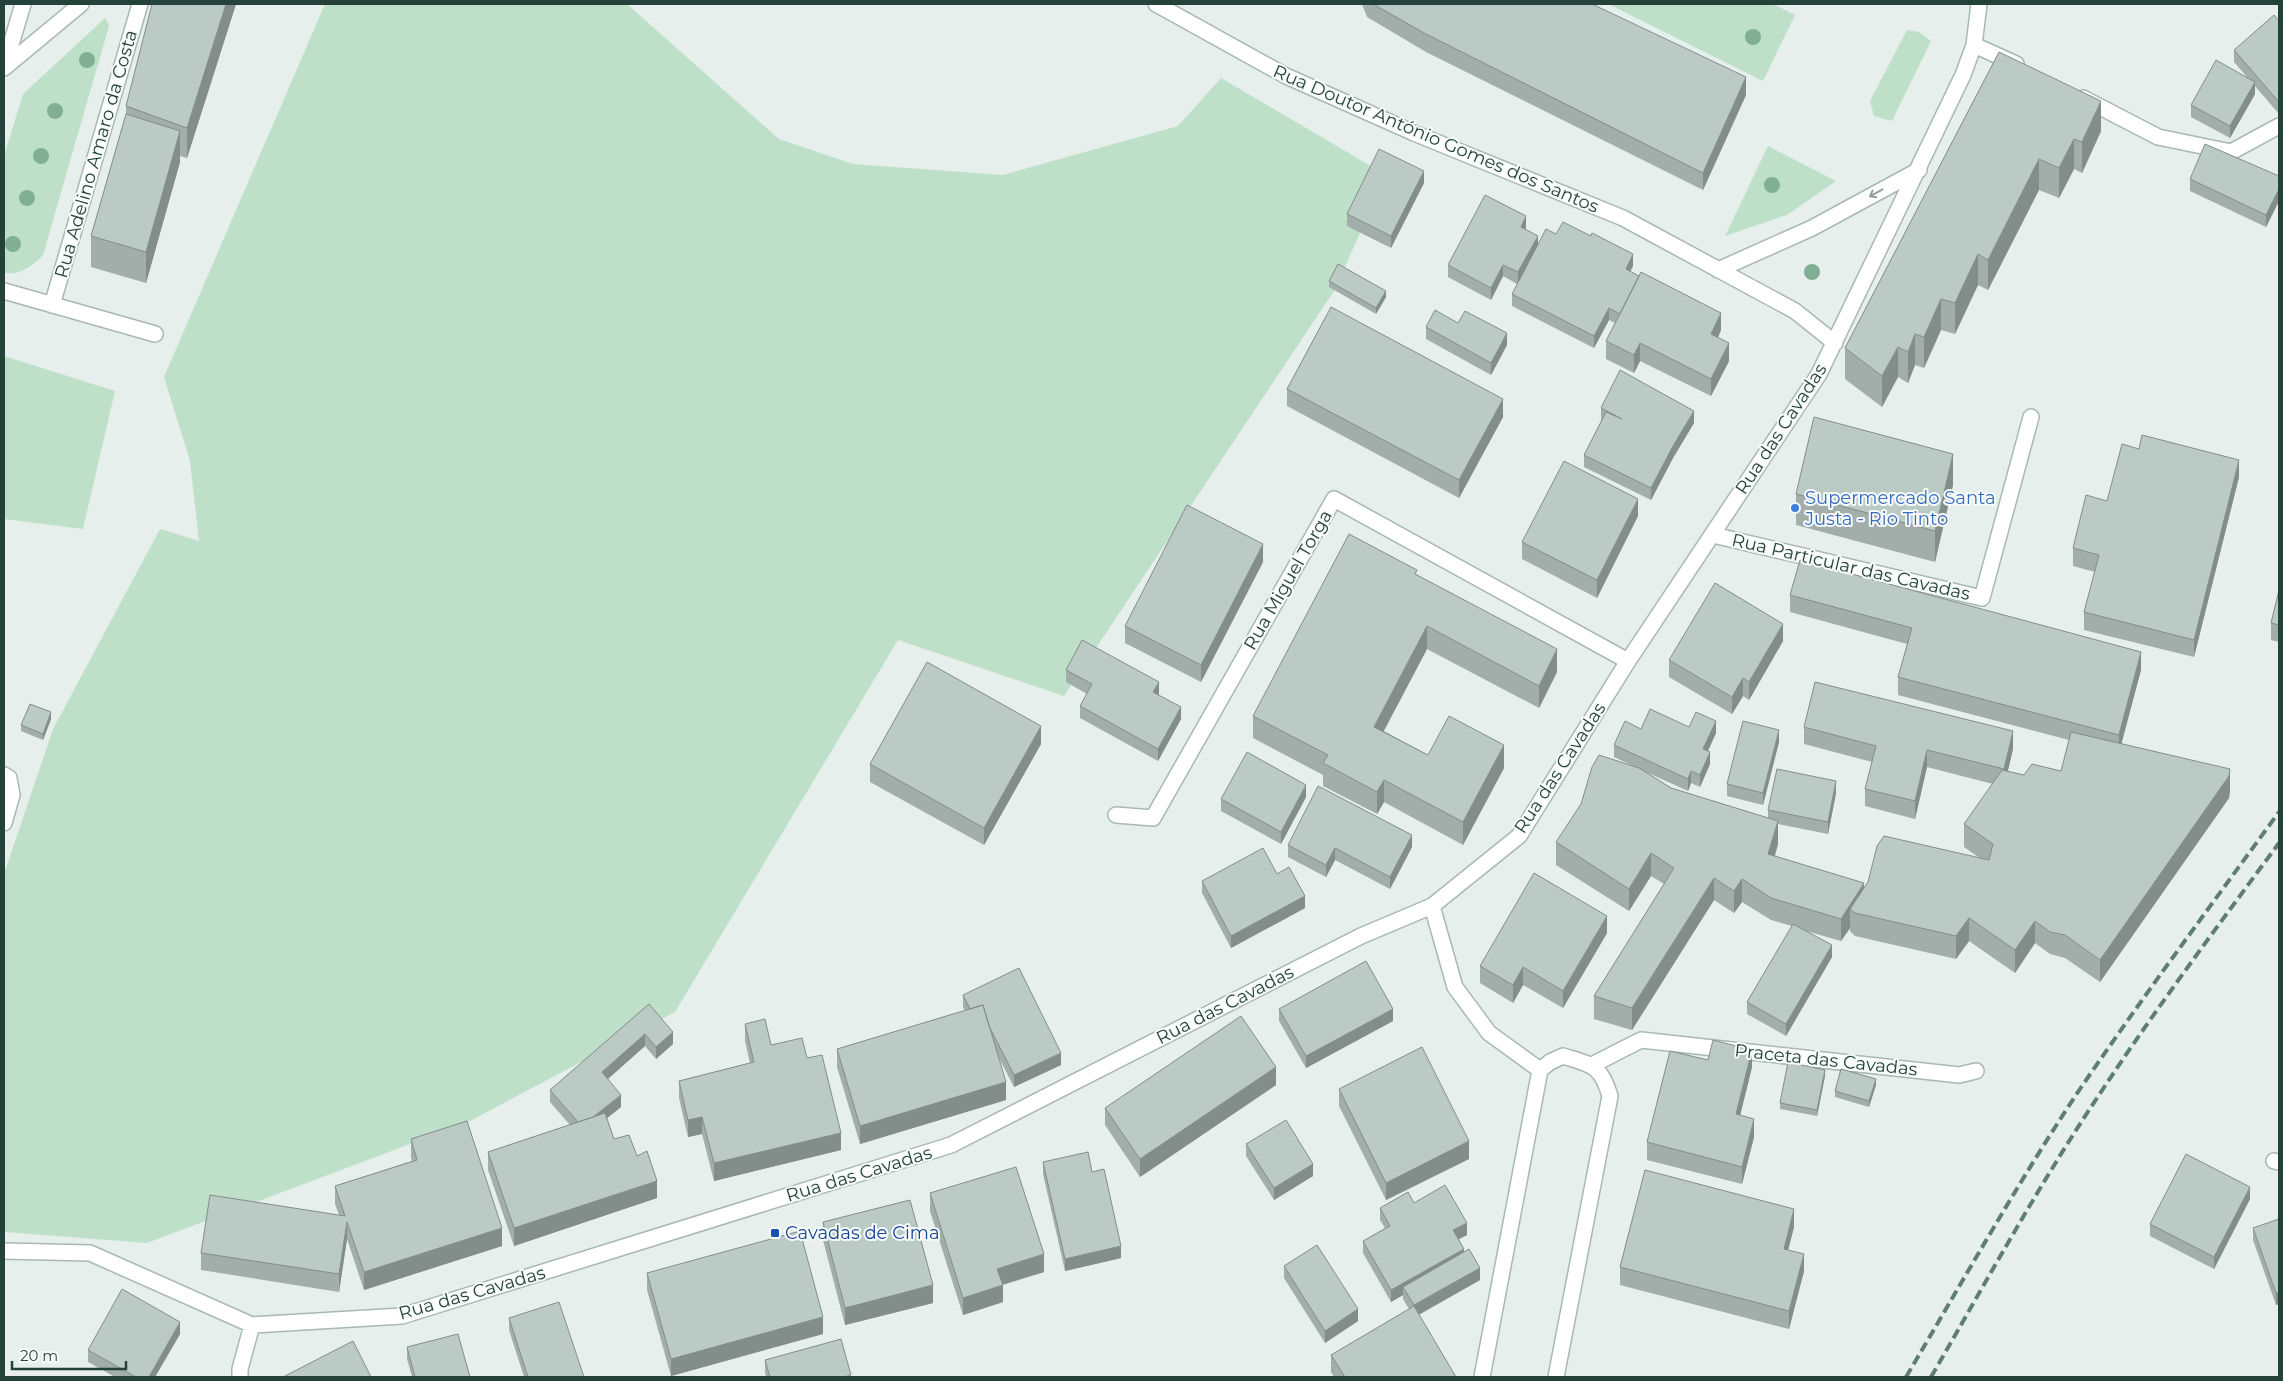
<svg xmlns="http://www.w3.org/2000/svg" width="2283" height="1381" font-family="Montserrat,sans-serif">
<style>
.green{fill:#bfe0c8}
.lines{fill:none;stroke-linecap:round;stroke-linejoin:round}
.lane-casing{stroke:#a8b8b2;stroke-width:18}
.street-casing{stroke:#a8b8b2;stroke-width:18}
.lane{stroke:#fff;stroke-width:15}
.street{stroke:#fff;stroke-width:15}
.rail{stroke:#5f7d75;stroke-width:4;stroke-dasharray:10 5;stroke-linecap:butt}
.tree{fill:#80af93}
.wall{fill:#a1aea9}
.shaded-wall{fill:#838d89}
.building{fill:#bbcac4;stroke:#838d89}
.oneway{stroke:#92a09c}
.shop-dot{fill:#3f7fe0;stroke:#f7fbf9;stroke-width:2}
.transit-dot{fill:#1a4fb4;stroke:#f7fbf9;stroke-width:2}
.labels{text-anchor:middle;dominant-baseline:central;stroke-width:4;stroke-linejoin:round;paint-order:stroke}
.street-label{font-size:18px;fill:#24423a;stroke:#f7fbf9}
.shop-label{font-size:18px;fill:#366cbe;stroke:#f7fbf9;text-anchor:start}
.transit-label{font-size:18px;fill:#164399;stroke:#f7fbf9;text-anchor:start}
</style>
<rect width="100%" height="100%" fill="#e6efeb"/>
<path class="green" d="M325,4H627L779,139L853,164L1003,175L1178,126L1221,78L1386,175L1334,291L1064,696L898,640L675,1012L466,1123L147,1243L4,1232V874L53,729L160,529L199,541L190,461L164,377Z
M1608,4H1773L1795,15L1763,81Z
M105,18L109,26L43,255C35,264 17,278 4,272V156L23,94Z
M1907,30L1919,32L1931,41L1892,121L1874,116L1870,101Z
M1768,146L1836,181L1787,215L1725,236Z
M4,356L115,391L83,529L4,519Z"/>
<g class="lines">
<defs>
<path id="lane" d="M4,775L9,778L12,795L4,823"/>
<path id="street" d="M1156,4L1286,76L1414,133L1623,218L1795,311L1835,343
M1974,45L2016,64
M4,68L81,4
M4,68L23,4
M2083,98L2158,137L2231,152L2279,126
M1718,270L1812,228L1919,170
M4,291L155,334
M52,305L140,4
M1713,535L1982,598L2031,417
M1116,815L1153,818L1334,499L1628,661
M1432,906L1455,987L1489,1033L1540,1070
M1592,1065L1641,1040L1959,1075L1976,1071
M2274,1161L2279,1162
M4,1251L90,1253L252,1325L402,1316L951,1145L1361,936L1432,906L1519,836L1628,661L1819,374L1963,75L1974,45L1979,4
M240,1377V1369L252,1325
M1482,1377L1540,1070L1550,1062L1563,1056C1592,1065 1601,1065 1610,1096L1556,1377"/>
</defs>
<use href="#lane" class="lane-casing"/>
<use href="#street" class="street-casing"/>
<use href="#lane" class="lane"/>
<use href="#street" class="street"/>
<path class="rail" d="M1906,1377C1963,1281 2018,1182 2080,1089C2144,995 2212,904 2279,812
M1931,1377C1985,1284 2037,1188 2097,1098C2154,1011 2217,927 2279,843"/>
</g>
<g class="tree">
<circle cx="1753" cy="37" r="8"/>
<circle cx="87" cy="60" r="8"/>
<circle cx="55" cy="111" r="8"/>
<circle cx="41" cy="156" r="8"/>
<circle cx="1772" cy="185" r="8"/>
<circle cx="27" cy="198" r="8"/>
<circle cx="13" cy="244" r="8"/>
<circle cx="1812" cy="272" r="8"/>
</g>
<path class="wall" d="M236,4L187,158L180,156V162L146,283L91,267V236L126,115V106Z
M1362,4H1592L1746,95L1703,190L1426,52L1367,17Z
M2279,21V114L2255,86V94L2230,138L2191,117V105L2247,77L2234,62V50Z
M1999,52L2101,131L2082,173L2074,169L2059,198L2039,190L1988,290L1978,285L1955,334L1941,330L1924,368L1915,365L1908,383L1898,377L1882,407L1845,379V348Z
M2279,176V201L2266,227L2190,191V179Z
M1424,183L1391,248L1347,226V214Z
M1526,228V230L1538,244L1556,234L1633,266L1630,271L1721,330L1718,338L1729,361L1711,396L1640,361L1634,373L1606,359V341L1615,323L1609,320L1594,348L1512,306V294L1517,284L1503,276L1491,300L1448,277V265Z
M1329,281L1386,297L1376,314L1329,287Z
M1458,323L1507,345L1491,375L1426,339V327Z
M1287,389L1503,417L1459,498L1287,406Z
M1601,408L1694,423L1673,458L1651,500L1584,467V455L1602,420H1601Z
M2239,477L2194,657L2084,630V612L2095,572L2073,566V548L2107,501Z
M1953,485L1935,562L1796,525V494Z
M1638,516L1597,598L1522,559V542Z
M1263,562L1201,682L1125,643V626Z
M1417,575L1557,672L1539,708L1427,649L1384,731L1428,755L1504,768L1463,845L1384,802L1377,814L1323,786V775L1253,738V716Z
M2279,590V642L2271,640V623Z
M1790,595L2141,670L2121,743L2230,791L2229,798L2100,982L2065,958L2050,954L2035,943L2015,973L1969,941L1956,959L1855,936L1850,931V928L1841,941L1806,931L1832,957L1786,1036L1747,1014V1002L1792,926L1771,920L1742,902L1734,913L1714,900L1632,1030L1594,1019V996L1664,884L1651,876L1629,911L1556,865V842L1631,765L1614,757V745L1641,729L1689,727L1716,733L1708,751L1710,764L1700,787L1691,783L1688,791L1646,772L1671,788L1768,818V810L1836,793L1828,834L1778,824V844L1775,856L1864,888L1981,859L1964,847V824L1993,784L1927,767L1915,819L1865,806V789L1872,762L1804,744V727L2013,749L2008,771L2024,775L2061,771L2069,740L1898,695V677L1907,644L1790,612Z
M1783,641L1749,700L1743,696L1732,714L1669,677V660Z
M1066,670L1159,694L1158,695L1181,719L1158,761L1080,718V706L1087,694L1066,682Z
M51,719L43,740L21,731V725Z
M1779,742L1763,805L1727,796V784Z
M1041,744L984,845L870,782V764Z
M1306,797L1281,844L1221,811V799Z
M1288,845L1412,847L1390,889L1335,860L1326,877L1288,857Z
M1277,874L1305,908L1231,948L1202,893V881Z
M1607,933L1563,1008L1523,985L1513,1003L1480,983V966Z
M963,995L1061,1065L1014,1087L998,1056L1006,1100L860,1144L837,1067V1049L965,1011L963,1007Z
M649,1004L673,1044L656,1059L645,1046L608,1079L621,1107L607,1118L614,1139L637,1156L657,1198L514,1246L488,1170V1152L570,1125L550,1102V1090Z
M1279,1009L1393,1021L1306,1068L1279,1021Z
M745,1024L771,1045L807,1058L841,1150L714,1181L702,1134L688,1137L679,1098V1081L750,1063L745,1041Z
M1708,1060L1752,1067L1740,1116L1754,1137L1742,1184L1647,1160V1142Z
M1825,1076L1817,1116L1780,1109V1103Z
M1276,1085L1140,1177L1105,1125V1108Z
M1876,1085L1869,1107L1835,1097V1091Z
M1339,1089L1469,1159L1386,1200L1339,1106Z
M411,1139L502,1246L364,1290L347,1239L339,1292L201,1270V1253L339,1215L335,1204V1186L412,1161L411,1157Z
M1246,1144L1313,1176L1274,1200L1246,1156Z
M1043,1162L1092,1172L1121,1258L1065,1271L1043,1174Z
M930,1193L1044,1272L1003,1285V1302L963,1315L930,1211Z
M2250,1199L2214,1269L2150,1236V1224Z
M1414,1203L1467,1235L1459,1239L1464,1252L1480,1280L1419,1315L1456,1377H1334L1331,1372V1355L1409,1309L1403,1299V1295L1391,1302L1363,1253V1241L1385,1228L1380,1220V1208Z
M2279,1219V1304L2276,1305L2253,1240V1228Z
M823,1222L933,1303L845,1325L823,1240Z
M1794,1227L1788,1250L1804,1271L1789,1329L1620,1285V1267Z
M1284,1266L1358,1321L1325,1343L1284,1278Z
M647,1273L823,1334L671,1376L647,1290Z
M509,1318L584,1377H524L509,1330Z
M180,1334L155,1377H115L88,1362V1350Z
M407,1347L470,1377H412L407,1359Z
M765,1360L851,1377H766L765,1372Z"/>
<path class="shaded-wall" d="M226,4H236L187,158V128Z
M1746,77V95L1703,190V173Z
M2255,82V94L2230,138V126Z
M2101,101V131L2082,173V142Z
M180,131V162L146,283V252Z
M2074,139V169L2059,198V168Z
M2039,159V190L1988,290V260Z
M1424,171V183L1391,248V236Z
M2279,189V201L2266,227V215Z
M1526,216V228L1521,239V227Z
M1538,236V248L1518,284V272Z
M1633,254V266L1626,280V269Z
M1978,254V285L1955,334V303Z
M1503,265V276L1491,300V288Z
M1386,291V297L1376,314V308Z
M1941,299V330L1924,368V337Z
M1609,308V320L1594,348V336Z
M1721,313V330L1711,351V334Z
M1507,333V345L1491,375V363Z
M1915,334V365L1908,383V352Z
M1640,343V361L1634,373V355Z
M1729,343V361L1711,396V379Z
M1898,347V377L1882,407V376Z
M1503,399V417L1459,498V480Z
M1694,411V423L1673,458L1651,500V488L1673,446Z
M1953,454V485L1935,562V531Z
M2239,460V477L2194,657V640Z
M1638,499V516L1597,598V580Z
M1263,544V562L1201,682V665Z
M1783,624V641L1749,700V682Z
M1427,626V649L1374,749V727Z
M1557,649V672L1539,708V686Z
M2141,652V670L2119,753V735Z
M1743,678V696L1732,714V697Z
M1159,682V694L1153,704V692Z
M1181,707V719L1158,761V749Z
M51,712V719L43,740V734Z
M1716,721V733L1703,761V749Z
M1041,726V744L984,845V828Z
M1779,730V742L1763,805V793Z
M2013,731V749L2004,786V769Z
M1504,745V768L1463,845V822Z
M1927,750V767L1915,819V801Z
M1710,752V764L1700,787V775Z
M2230,769V791L2229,798L2100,982V960Z
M1691,771V783L1688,791V779Z
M1384,780V802L1377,814V792Z
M1836,781V793L1828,834V822Z
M1306,785V797L1281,844V832Z
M1778,821V844L1768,877V854Z
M1412,835V847L1390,889V877Z
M1335,848V860L1326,877V865Z
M1651,853V876L1629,911V889Z
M1714,878V900L1632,1030V1008Z
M1742,879V902L1734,913V891Z
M1864,883V906L1850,909V928L1841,941V919Z
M1305,896V908L1231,948V936Z
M1607,916V933L1563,1008V991Z
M1969,918V941L1956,959V936Z
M2035,921V943L2015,973V950Z
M1832,945V957L1786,1036V1024Z
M1523,967V985L1513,1003V985Z
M1393,1009V1021L1306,1068V1056Z
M673,1032V1044L656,1059V1047Z
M645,1034V1046L602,1084V1072Z
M1752,1050V1067L1736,1132V1114Z
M1061,1053V1065L1014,1087V1075Z
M1276,1067V1085L1140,1177V1159Z
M1825,1070V1076L1817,1116V1110Z
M1876,1079V1085L1869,1107V1101Z
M1006,1082V1100L860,1144V1126Z
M621,1095V1107L582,1138V1126Z
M702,1117V1134L688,1137V1120Z
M1754,1119V1137L1742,1184V1167Z
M841,1133V1150L714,1181V1163Z
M1469,1141V1159L1386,1200V1183Z
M1313,1164V1176L1274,1200V1188Z
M657,1181V1198L514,1246V1228Z
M2250,1187V1199L2214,1269V1257Z
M1794,1209V1227L1784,1266V1249Z
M347,1222V1239L339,1292V1274Z
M1467,1223V1235L1453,1242V1230Z
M502,1228V1246L364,1290V1272Z
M1121,1246V1258L1065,1271V1259Z
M1464,1249V1261L1403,1287V1295L1391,1302V1290Z
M1044,1254V1272L997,1286V1269Z
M1804,1254V1271L1789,1329V1311Z
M1480,1268V1280L1414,1317V1305Z
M933,1285V1303L845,1325V1308Z
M1003,1285V1302L963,1315V1298Z
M2279,1292V1304L2276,1305V1293Z
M1358,1309V1321L1325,1343V1331Z
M823,1317V1334L671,1376V1359Z
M180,1322V1334L155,1377H149Z"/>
<path class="building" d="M152,4H226L187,128L126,106Z
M1373,4H1592L1746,77L1703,173L1426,34Z
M2274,15L2279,21V102L2234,50Z
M1999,52L2101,101L2082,142L2074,139L2059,168L2039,159L1988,260L1978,254L1955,303L1941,299L1924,337L1915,334L1908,352L1898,347L1882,376L1845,348Z
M2216,60L2255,82L2230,126L2191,105Z
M126,114L180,131L146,252L91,236Z
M2205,144L2279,176V189L2266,215L2190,179Z
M1379,149L1424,171L1391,236L1347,214Z
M1485,195L1526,216L1521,227L1538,236L1518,272L1503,265L1491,288L1448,265Z
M1563,222L1591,236L1592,233L1633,254L1626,269L1639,276L1620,314L1609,308L1594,336L1512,294L1546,229L1556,234Z
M1338,264L1386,291L1376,308L1329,281Z
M1641,272L1721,313L1711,334L1729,343L1711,379L1640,343L1634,355L1606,341Z
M1331,307L1503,399L1459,480L1287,389Z
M1435,310L1458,323L1465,311L1507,333L1491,363L1426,327Z
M1620,370L1694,411L1673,446L1651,488L1584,455L1606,412L1622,419L1601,408Z
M1814,417L1953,454L1935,531L1796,494Z
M2142,435L2239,460L2194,640L2084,612L2099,555L2073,548L2086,495L2107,501L2122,444L2139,449Z
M1564,461L1638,499L1597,580L1522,542Z
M1187,505L1263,544L1201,665L1125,626Z
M1349,534L1417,570L1415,574L1557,649L1539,686L1427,626L1374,727L1428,755L1449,716L1504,745L1463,822L1384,780L1377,792L1323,763L1328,755L1253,716Z
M1800,560L2141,652L2119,735L1898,677L1912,628L1790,595Z
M1715,583L1783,624L1749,682L1743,678L1732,697L1669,660Z
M2279,590V625L2271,623Z
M1082,640L1159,682L1153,692L1181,707L1158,749L1080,706L1092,684L1066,670Z
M927,662L1041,726L984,828L870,764Z
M1815,682L2013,731L2004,769L1927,750L1915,801L1865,789L1876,746L1804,727Z
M30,704L51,712L43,734L21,725Z
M1650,709L1689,727L1696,712L1716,721L1703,749L1710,752L1700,775L1691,771L1688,779L1614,745L1625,721L1641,729Z
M1743,721L1779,730L1763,793L1727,784Z
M2071,732L2230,769L2229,776L2100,960L2065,935L2050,932L2035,921L2015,950L1969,918L1956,936L1855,913L1850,909L1868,882L1877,846L1884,836L1989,860L1993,844L1964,824L2002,770L2024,775L2032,764L2061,771Z
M1247,752L1306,785L1281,832L1221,799Z
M1599,755L1639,768L1671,788L1778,821L1768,854L1864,883L1841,919L1771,898L1742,879L1734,891L1714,878L1632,1008L1594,996L1674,868L1651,853L1629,889L1556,842L1581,804L1592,767Z
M1777,769L1836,781L1828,822L1768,810Z
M1318,786L1412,835L1390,877L1335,848L1326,865L1288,845Z
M1263,848L1277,874L1289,867L1305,896L1231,936L1202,881Z
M1534,873L1607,916L1563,991L1523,967L1513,985L1480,966Z
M1793,924L1832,945L1786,1024L1747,1002Z
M1366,961L1393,1009L1306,1056L1279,1009Z
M1019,968L1061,1053L1014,1075L989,1026L983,1005L970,1009L963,995Z
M649,1004L673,1032L656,1047L645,1034L602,1072L621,1095L593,1117L578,1122L550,1090Z
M983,1005L1006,1082L860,1126L837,1049Z
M1241,1016L1276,1067L1140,1159L1105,1108Z
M765,1019L771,1045L802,1038L807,1058L822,1055L841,1133L714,1163L702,1117L688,1120L679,1081L754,1062L745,1024Z
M1713,1040L1752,1050L1736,1114L1754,1119L1742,1167L1647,1142L1670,1051L1708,1060Z
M1422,1047L1469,1141L1386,1183L1339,1089Z
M1788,1062L1825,1070L1817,1110L1780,1103Z
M1841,1069L1876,1079L1869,1101L1835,1091Z
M605,1113L614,1139L629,1135L637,1156L647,1151L657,1181L514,1228L488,1152Z
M1286,1120L1313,1164L1274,1188L1246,1144Z
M467,1121L502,1228L364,1272L347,1222L339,1274L201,1253L210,1195L345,1216L335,1186L417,1160L411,1139Z
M1088,1152L1092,1172L1104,1169L1121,1246L1065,1259L1043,1162Z
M2186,1154L2250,1187L2214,1257L2150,1224Z
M1016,1167L1044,1254L997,1269L1003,1285L963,1298L930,1193Z
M1645,1170L1794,1209L1784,1249L1804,1254L1789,1311L1620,1267Z
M1445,1185L1467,1223L1453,1230L1464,1249L1391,1290L1363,1241L1390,1226L1380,1208L1408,1192L1414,1203Z
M910,1200L933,1285L845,1308L823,1222Z
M2279,1219V1292L2276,1293L2253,1228Z
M800,1231L823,1317L671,1359L647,1273Z
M1317,1245L1358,1309L1325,1331L1284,1266Z
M1469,1249L1480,1268L1414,1305L1403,1287Z
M122,1289L180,1322L149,1377H136L88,1350Z
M559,1302L584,1377H528L509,1318Z
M1414,1306L1456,1377H1345L1331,1355Z
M458,1334L470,1377H415L407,1347Z
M841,1339L851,1375L844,1377H770L765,1360Z
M353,1341L371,1377H283Z"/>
<defs><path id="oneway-shaft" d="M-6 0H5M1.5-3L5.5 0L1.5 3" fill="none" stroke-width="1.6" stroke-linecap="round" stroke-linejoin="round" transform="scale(1.25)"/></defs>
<use class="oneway" href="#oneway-shaft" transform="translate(1876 193) rotate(151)"/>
<circle class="shop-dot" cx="1795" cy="508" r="5"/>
<rect class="transit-dot" x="770" y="1228" width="10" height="10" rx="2.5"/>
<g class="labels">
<g class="street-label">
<text transform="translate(1436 139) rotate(23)">Rua Doutor António Gomes dos Santos</text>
<text transform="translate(96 154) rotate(-74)">Rua Adelino Amaro da Costa</text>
<text transform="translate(1781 429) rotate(-57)">Rua das Cavadas</text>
<text transform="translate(1851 567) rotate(13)">Rua Particular das Cavadas</text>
<text transform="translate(1288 580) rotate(-60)">Rua Miguel Torga</text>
<text transform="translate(1560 768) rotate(-57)">Rua das Cavadas</text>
<text transform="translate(1225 1005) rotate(-27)">Rua das Cavadas</text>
<text transform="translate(1826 1060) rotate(6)">Praceta das Cavadas</text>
<text transform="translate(859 1174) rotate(-17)">Rua das Cavadas</text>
<text transform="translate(472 1293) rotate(-16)">Rua das Cavadas</text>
</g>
<g class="shop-label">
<text x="1805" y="498">Supermercado Santa<tspan x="1805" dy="21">Justa - Rio Tinto</tspan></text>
</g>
<g class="transit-label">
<text x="785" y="1233">Cavadas de Cima</text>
</g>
</g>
<rect width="2283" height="1381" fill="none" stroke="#24423a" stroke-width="10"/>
<path d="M12 1361v8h114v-8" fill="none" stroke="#24423a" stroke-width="2.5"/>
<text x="20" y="1361" font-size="15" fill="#24423a" stroke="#f7fbf9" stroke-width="4" paint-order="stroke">20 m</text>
</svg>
